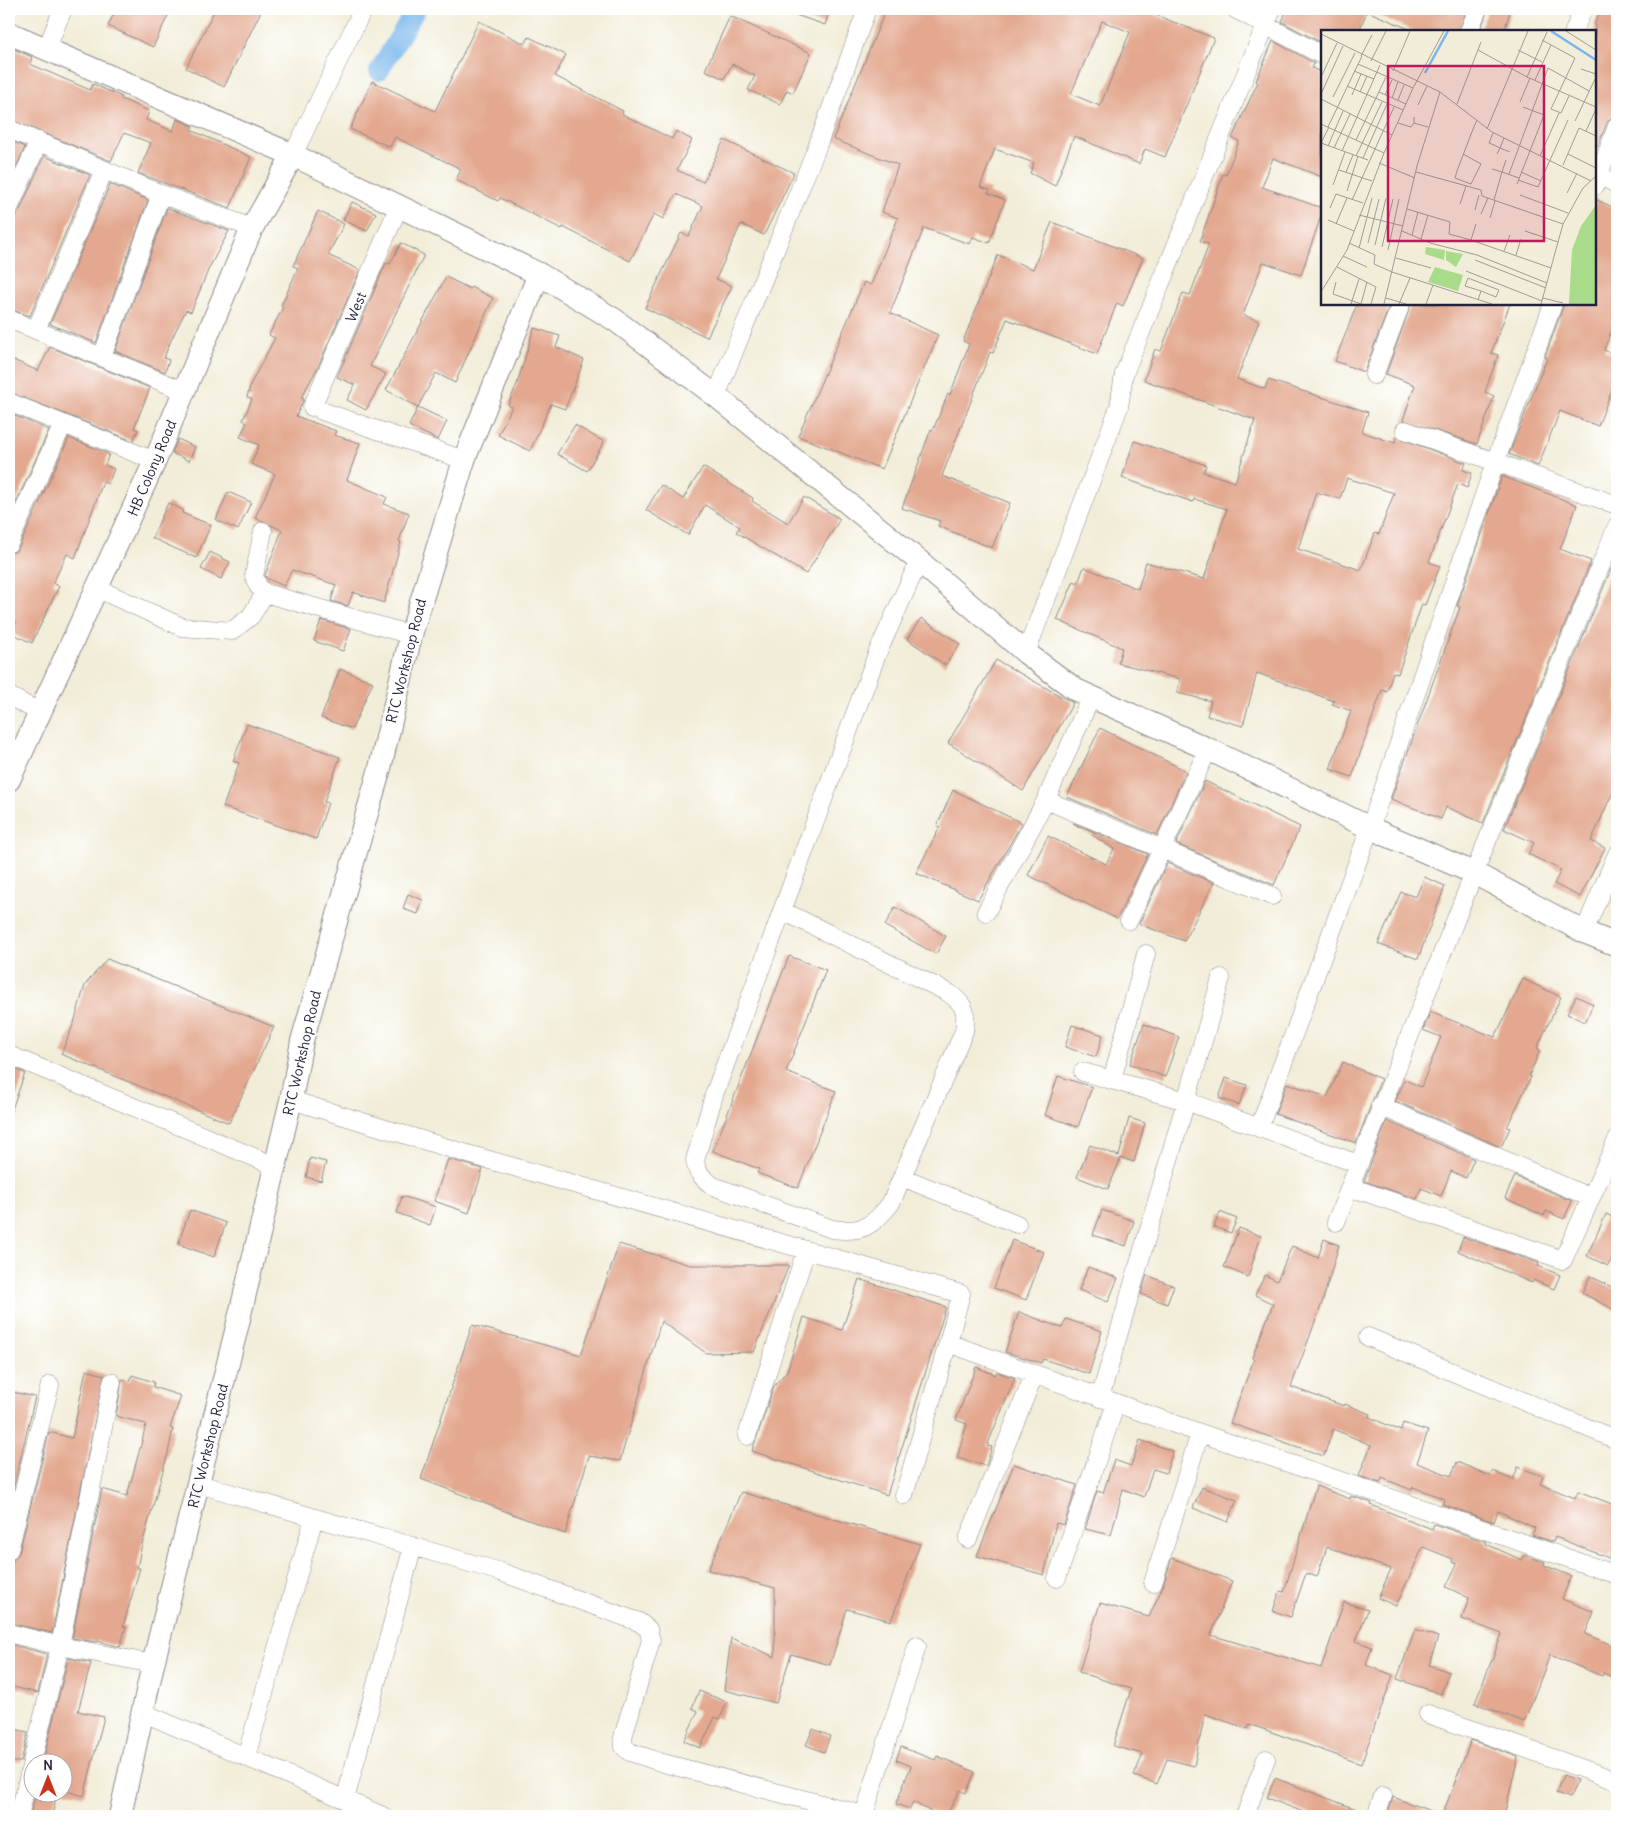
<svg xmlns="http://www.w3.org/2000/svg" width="1626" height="1825" font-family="Delius,sans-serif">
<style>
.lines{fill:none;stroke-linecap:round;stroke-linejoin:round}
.canal{stroke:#78b6eb;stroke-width:20}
.building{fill:#e3a88f;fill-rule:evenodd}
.minor-casing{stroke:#8a888a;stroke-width:19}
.tertiary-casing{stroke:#8a888a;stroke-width:24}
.minor{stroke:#fff;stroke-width:18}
.tertiary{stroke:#fff;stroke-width:22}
.labels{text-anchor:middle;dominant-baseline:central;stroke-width:4;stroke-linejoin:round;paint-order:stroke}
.street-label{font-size:14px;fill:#22223b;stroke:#fff}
.inset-river{fill:none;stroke:#78b6eb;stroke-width:2.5}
.inset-road{fill:none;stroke:#9f9c99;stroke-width:1}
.view{fill:#c2185b;fill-opacity:0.15;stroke:#c2185b;stroke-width:2.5}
.inset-edge{fill:none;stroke:#22223b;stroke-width:2.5}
</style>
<rect width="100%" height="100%" fill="#fff"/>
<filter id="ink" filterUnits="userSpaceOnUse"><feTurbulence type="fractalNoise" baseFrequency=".02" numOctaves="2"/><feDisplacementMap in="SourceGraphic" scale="10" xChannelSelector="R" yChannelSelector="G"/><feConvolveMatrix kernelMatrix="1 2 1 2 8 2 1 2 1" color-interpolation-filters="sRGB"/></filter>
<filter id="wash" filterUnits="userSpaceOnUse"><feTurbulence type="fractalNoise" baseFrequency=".0096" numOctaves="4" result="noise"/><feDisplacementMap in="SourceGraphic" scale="20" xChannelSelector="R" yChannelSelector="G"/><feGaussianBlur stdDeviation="1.12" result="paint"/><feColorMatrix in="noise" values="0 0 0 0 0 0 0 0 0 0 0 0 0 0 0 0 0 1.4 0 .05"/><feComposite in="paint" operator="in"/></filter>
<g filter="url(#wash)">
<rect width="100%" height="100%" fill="#f2edd8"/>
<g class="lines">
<path class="canal" d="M379,71L416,9"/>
</g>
<g id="blocks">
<path class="building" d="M116,9H171L153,47L108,26Z
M215,9H262L224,87L186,68Z
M785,9H830L825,25L784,11Z
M886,9H1155L1153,14L1214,38L1165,157L1145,149L1139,164L1074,136L1055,186L1030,173L1034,163L995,149L980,187L990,190L988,193L1005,200L989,243L973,237L970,244L924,228L890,313L938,335L882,469L798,436L864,282L871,285L898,218L882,212L898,165L833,139ZM1102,21L1130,32L1100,106L1071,94Z
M1287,9H1467L1459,31H1414L1367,11L1359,31H1322V43L1282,22Z
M1488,9H1511L1504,31H1480Z
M1601,9H1617V116L1611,118L1607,122L1598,146L1595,144V23Z
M730,16L811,53L793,93L787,90L780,104L748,90L755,76L732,64L724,79L705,70Z
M479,21L525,44L529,37L566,55L555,76L623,111L622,114L672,139L676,131L692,140L677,170L703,182L724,140L794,173L764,235L741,224L716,279L732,286L707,337L645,308L681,233L689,236L703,206L676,194L663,219L654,214L630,261L563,227L562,229L500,198L498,201L456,180L461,169L395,137L390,147L350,129L372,81L435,111Z
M1273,41L1314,63L1312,68L1322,73V177L1273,158L1262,187L1322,208V213L1301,275L1263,262L1243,315L1259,321L1237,379L1265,389L1268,380L1368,412L1362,432L1395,443L1397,437L1466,463L1463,470L1472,473L1467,488L1458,484L1429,562L1440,566L1425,605L1422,604L1398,674L1393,672L1387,692L1382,690L1352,777L1330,769L1351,711L1332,704L1334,701L1257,673L1243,726L1207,716L1211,701L1177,693L1180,679L1118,663L1122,648L1057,620L1074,581L1078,583L1084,567L1138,589L1146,562L1204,579L1227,509L1194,499L1193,502L1122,478L1134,441L1206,465L1203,472L1235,482L1255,420L1144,380L1155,349L1161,351L1183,293L1190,295L1209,244L1200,241L1223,174L1226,175L1239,141L1232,138L1258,82L1256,81ZM1347,478L1394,493L1379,534L1375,533L1361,570L1298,549L1316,492L1340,499Z
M9,47L32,57L30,64L90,90L93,84L122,97L121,99L149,111L146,120L173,131L177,119L193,126L191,130L251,157L230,208L138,173L151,143L124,133L111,161L9,119Z
M9,140L25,147L9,183Z
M44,156L90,175L30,316L9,309V218L15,217L19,212Z
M110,184L148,200L96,343L50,324Z
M1595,199L1617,209V316L1604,350L1617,356V376L1598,426L1560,411L1538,466L1509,454L1547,358L1545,357L1564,304H1595Z
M352,202L376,213L367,231L343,220Z
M167,208L229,231L209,268L191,312L186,310L171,340L164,358L169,360L165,372L115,351Z
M318,211L344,224L328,255L360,270L318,367L301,398L304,399L296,416L336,431L334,435L360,443L347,480L387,497L384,504L409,513L399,541L401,542L384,603L353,592L348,606L331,601L336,585L292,570L284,586L266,578L265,575L282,530L255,518L275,474L251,464L259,445L240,437L247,422L243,420L252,399L247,397L251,383L275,338L269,335L283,307L281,306L298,268L293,266Z
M1052,222L1143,258L1123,306L1117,303L1097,354L1007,319L993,353L990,352L942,476L1010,503L992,548L938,526L940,521L902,508L931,429L933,430L948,394L950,395L969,344L963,341L998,255L1033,269Z
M401,243L424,255L370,366L386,374L366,410L347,400L355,385L337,377L386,263L390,264Z
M446,277L470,289L471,287L493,298L455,383L436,373L418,407L386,390Z
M1357,304H1390L1364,372L1335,361Z
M1411,304H1510L1491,353L1498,355L1485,392L1494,396L1477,444L1403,420L1415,385L1386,374Z
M534,328L560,336L556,347L584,360L565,409L551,404L530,451L498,435L512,407L508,405L517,384Z
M50,347L150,388L134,428L138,430L133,441L9,392V358L38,371Z
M418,407L447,421L438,440L409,426Z
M9,413L49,430L9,518Z
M575,425L604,442L587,471L557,454Z
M69,438L109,454L105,465L114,469L108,484L103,482L75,558L67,554L53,583L59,586L32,643L11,633L17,622L9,618V553L15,552L19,547Z
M178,439L195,447L189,461L172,453Z
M703,467L753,498L752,501L788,523L804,497L840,519L806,574L736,532L740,527L705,505L688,535L646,510L661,485L683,499Z
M1502,476L1577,505L1560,549L1591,561L1483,823L1446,807L1441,819L1391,799L1460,607L1457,606Z
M228,492L251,502L238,530L216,520Z
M168,503L183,510L182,513L211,525L196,558L152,538Z
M210,552L230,562L221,579L201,569Z
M1611,569L1617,571V783L1591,841L1605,848L1580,897L1554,884L1561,870L1528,854L1534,843L1504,829Z
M921,618L960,644L945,665L907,639Z
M321,620L351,629L343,651L314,641Z
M996,660L1073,703L1023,791L948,743Z
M340,669L373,682L352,729L321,718Z
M247,724L340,757L324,802L328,803L316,839L223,807L239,763L233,761Z
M1100,728L1186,771L1157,835L1067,797Z
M1205,781L1300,827L1274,885L1176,844Z
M953,790L1022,823L978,900L916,873L940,827L937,826Z
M1073,823L1148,854L1117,919L1028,875L1048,836L1106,864L1114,849Z
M1167,863L1214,883L1184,941L1139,924Z
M1424,877L1445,886L1418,959L1378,944L1401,892L1416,897Z
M408,894L423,900L418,914L403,909Z
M895,907L946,936L936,954L885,926Z
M789,956L826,970L786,1072L836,1091L798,1188L757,1173L759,1169L713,1151Z
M107,959L274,1027L229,1123L61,1054L74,1023L85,985Z
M1523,979L1561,997L1537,1048L1540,1050L1529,1076L1531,1077L1507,1127L1510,1128L1501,1147L1395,1101L1405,1080L1421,1087L1441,1037L1423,1030L1430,1012L1495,1037Z
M1576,996L1593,1004L1585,1022L1567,1014Z
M1144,1024L1179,1037L1165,1077L1130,1064Z
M1072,1025L1103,1035L1096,1057L1065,1047Z
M1343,1062L1381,1079L1356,1143L1275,1114L1287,1083L1327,1097Z
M9,1066L25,1073L11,1112H9Z
M1058,1076L1092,1087L1078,1127L1045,1115Z
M1226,1078L1247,1085L1239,1105L1219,1098Z
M1129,1118L1145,1123L1134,1162L1121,1158L1108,1189L1077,1177L1090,1145L1119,1156Z
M1387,1121L1474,1159L1466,1178L1451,1171L1441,1196L1421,1188L1417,1199L1364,1181Z
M310,1158L326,1162L321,1181L306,1177Z
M448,1159L483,1169L469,1213L434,1201Z
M1515,1176L1572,1201L1564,1219L1546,1211L1544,1216L1505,1198Z
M402,1196L436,1207L430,1225L397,1213Z
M190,1210L226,1223L214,1257L178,1244Z
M1102,1210L1134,1221L1126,1246L1093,1235Z
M1220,1212L1237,1219L1231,1233L1214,1227Z
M1606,1214L1617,1219V1248L1608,1266L1587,1256Z
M1239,1228L1261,1236L1248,1277L1224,1267Z
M1463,1237L1539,1263L1538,1266L1560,1275L1554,1289L1533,1280L1532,1283L1458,1251Z
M1324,1239L1339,1245L1322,1303L1291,1387L1344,1406L1345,1404L1370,1414L1369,1417L1401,1431L1403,1423L1428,1431L1417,1463L1451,1476L1457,1462L1490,1476L1492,1471L1513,1480L1518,1467L1543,1476L1540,1484L1575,1498L1578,1491L1617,1506V1556L1611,1553L1609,1558L1555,1537L1553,1542L1532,1535L1535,1528L1498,1511L1494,1522L1442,1504L1445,1499L1413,1487L1412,1490L1382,1478L1380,1483L1359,1476L1371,1445L1333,1429L1324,1456L1230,1423L1254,1359L1252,1358L1273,1304L1255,1295L1265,1275L1277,1281L1292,1246L1318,1258Z
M1012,1240L1044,1252L1026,1300L994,1288Z
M619,1244L690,1265H789L754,1352L706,1353L661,1321L620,1461L589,1456L565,1534L421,1479L472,1325L581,1355Z
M1088,1267L1118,1278L1108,1302L1079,1290Z
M1147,1275L1174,1286L1167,1304L1141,1294Z
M1590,1276L1617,1290V1311L1582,1293Z
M859,1279L946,1307L887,1495L752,1451L774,1386L787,1371L804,1317L842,1330Z
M1019,1312L1062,1328L1066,1319L1102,1331L1089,1374L1043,1359L1041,1363L1005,1352Z
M976,1367L996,1375L997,1372L1015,1378L987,1446L992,1447L986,1466L957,1458L967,1424L956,1420Z
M86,1370L104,1375L52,1633L9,1623V1579L13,1560L19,1553L49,1432L72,1438Z
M132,1375L154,1382L153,1387L181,1396L170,1428L173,1429L168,1453L141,1548L137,1568H140L123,1626L126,1627L120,1647L97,1641L96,1642L72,1638L102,1489L127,1496L142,1441L146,1424L116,1416L122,1379L130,1381Z
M9,1391L35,1397L9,1507Z
M1140,1440L1173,1451L1166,1473L1153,1469L1144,1497L1123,1489L1111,1535L1085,1529L1097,1491L1103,1493L1114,1460L1131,1466Z
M1014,1464L1077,1485L1064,1525L1056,1523L1044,1575L977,1556Z
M1316,1486L1350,1499L1351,1496L1372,1503L1371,1505L1432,1529L1434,1524L1487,1542L1486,1544L1522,1560L1524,1555L1545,1562L1544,1565L1571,1576L1562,1599L1594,1612L1585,1634L1617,1647V1679L1603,1673L1602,1676L1550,1655L1524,1722L1475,1703L1502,1634L1462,1619L1469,1598L1446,1587L1457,1564L1452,1562L1453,1559L1423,1547L1396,1606L1378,1598L1391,1569L1327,1547L1317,1577L1306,1573L1291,1617L1273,1611L1280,1591L1284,1592Z
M1202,1487L1237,1500L1228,1522L1193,1508Z
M741,1492L920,1544L891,1621L847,1609L830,1665L791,1654L776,1703L724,1690L731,1638L775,1657V1588L708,1570Z
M1172,1558L1232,1581L1211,1635L1321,1668L1344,1602L1368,1610L1356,1641L1372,1647L1366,1665L1393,1675L1361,1764L1249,1724L1248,1729L1205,1714L1194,1766L1167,1759L1157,1784L1134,1776L1143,1754L1113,1746L1131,1689L1079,1672L1100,1603L1149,1617L1163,1586Z
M1415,1629L1438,1637L1429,1665L1449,1672L1441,1694L1397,1679Z
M9,1644L47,1654L38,1693L9,1686Z
M68,1658L91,1663L78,1711L104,1717L84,1796L62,1790V1762H43Z
M699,1691L727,1702L720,1719L715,1717L700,1748L684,1741L698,1711L692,1708Z
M9,1728L28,1732L21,1762H9Z
M813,1729L830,1736L824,1752L806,1745Z
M1471,1740L1518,1757L1504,1816H1442Z
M901,1747L935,1760L937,1756L975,1772L966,1793L960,1790L946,1816H939L913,1802L910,1809L896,1804L911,1766L896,1760Z
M1563,1775L1577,1780L1570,1798L1556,1793Z
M1275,1778L1366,1813V1816H1314L1267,1798Z
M36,1792H57L52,1816H30Z
M1393,1797L1441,1815L1440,1816H1387Z"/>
</g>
</g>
<g filter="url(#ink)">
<use href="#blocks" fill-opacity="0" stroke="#8a888a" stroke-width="1"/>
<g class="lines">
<defs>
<path id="minor" d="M1235,9L1322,55
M1469,31L1478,9
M1574,31L1583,9
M46,50L63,9
M9,129L161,194L252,228
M293,155L363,9
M1595,174L1617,184
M1595,186L1617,126
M9,208L39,141
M9,319L184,391
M36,330L104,170
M102,357L161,194
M1374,375L1401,304
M716,396L817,147L867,9
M9,402L155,461
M312,407L399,206
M322,411L464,460
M1405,430L1617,505
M263,531L254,576L258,586L265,593L411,635
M9,543L63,424
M98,589L182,627L232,631L251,616L265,593
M1026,653L1119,407L1124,374L1272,9
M9,696L41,713
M1091,697L1046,800L1162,849L1208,749
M783,911L949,993C966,1006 967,1011 964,1031L891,1203C873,1226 863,1233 832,1229L713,1186C703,1178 696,1173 695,1160L714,1095L877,654L919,561
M986,912L1046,800
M1129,920L1162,849L1272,896
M1584,932L1617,854
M9,1055L275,1166
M1083,1072L1186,1101L1221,978
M1112,1080L1146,954
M291,1100L468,1154L961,1294L948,1343L1200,1433L1617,1575
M1380,1106L1589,1197
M1259,1128L1370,828L1496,460L1553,304
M902,1177L1017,1224
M1350,1187L1563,1260L1617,1140
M1336,1222L1474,873L1617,526
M1368,1337L1617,1440
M1100,1398L1186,1101L1358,1164
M747,1436L806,1250
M199,1484L501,1572L639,1622L648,1629L651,1640L623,1737L624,1747L630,1752L663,1763L864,1815L917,1646
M904,1495L948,1343
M968,1539L1034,1375
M9,1550L50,1385
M1057,1578L1116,1403
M1153,1583L1200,1433
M9,1633L60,1646L153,1664
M144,1713L383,1816
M1428,1714L1617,1781
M246,1757L314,1518
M345,1800L413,1546
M19,1816L60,1646L112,1382
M1245,1816L1266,1759
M1376,1816L1383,1796"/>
<path id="tertiary" d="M9,33L293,155L539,274L615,320L716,396L919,561L1026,653L1076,690L1208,749L1370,828L1474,873L1584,932L1617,945
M9,780L155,461L252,228L293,155
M120,1816L153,1664L238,1323L291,1100L302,1041L380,768L411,635L464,460L539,274"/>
</defs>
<use href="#minor" class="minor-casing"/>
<use href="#tertiary" class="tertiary-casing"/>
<use href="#minor" class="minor"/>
<use href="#tertiary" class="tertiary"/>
</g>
</g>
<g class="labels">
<g class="street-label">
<text transform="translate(356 307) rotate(-67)">West</text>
<text transform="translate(152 468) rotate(-67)">HB Colony Road</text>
<text transform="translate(406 661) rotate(-76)">RTC Workshop Road</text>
<text transform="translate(302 1053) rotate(-77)">RTC Workshop Road</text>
<text transform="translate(208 1446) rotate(-76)">RTC Workshop Road</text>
</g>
</g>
<g transform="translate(1321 30)">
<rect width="275" height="275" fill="#f2edd8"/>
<path d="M275,175V274H248L251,220L260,196ZM105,217L124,220L123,230L104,224ZM125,221L142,224L135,237L125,230ZM114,237L142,245L137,261L107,252Z" fill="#a8db8a"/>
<path class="inset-river" d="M230,1L275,30M104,43L127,1"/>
<path class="inset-road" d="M245,1L275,20M0,4L119,62L171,102L270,151M221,10L254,28L230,79L240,83L248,66M157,20L206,47L275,77M197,20L221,32M40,26L51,5M50,31L65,1M37,34L92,58M260,39L275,44M33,41L53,49M72,41L89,1M0,47L16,13M206,47L226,2M214,50L230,15M26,56L82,80M39,62L46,46M58,62L85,74M0,64L22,16M31,65L40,44M64,65L71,50M12,67L34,23M71,68L77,52M0,69L71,105M77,70L83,55M199,72L209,48M136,74L160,12M97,75L106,56M93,87V93L107,97M254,91L275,47M77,93L90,97L93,93M0,94L63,123M7,97L41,26M166,99L207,1M265,101L275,79M172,103L168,113L173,115L179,118L183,108M35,110L65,47M0,113L47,130M0,113L8,97M7,116L22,81M13,118L29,84M21,121L59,35M142,124L160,134L150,154L134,148L136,141L152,99L156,90M176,124L179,118L189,122M247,124L275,138M35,126L61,72M219,126L238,83M42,128L66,74M58,133L94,148M242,135L258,98L275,106M171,139L181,142L185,130M18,140L51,151M25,142L32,125M95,142L160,160L161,166L242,194M200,142L220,151M188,144L227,38L268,61M197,150L217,157L247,90M196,154L223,85L202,77M12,155L24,122M26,161L37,126M246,163L256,143M199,165L247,183M31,170L73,77M173,170L181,142L198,148M139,174L145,156M9,178L15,164L42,173M86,179L129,192L128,204L150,210L155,194M154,180L158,165M160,184L167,168M38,185L82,196M169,188L174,171M7,190L33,201M15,194L26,168M81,201L109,213L156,225L226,253M204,201L237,212M91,205L97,182M100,209L107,185M150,210L230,238M28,213L54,225L53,234L71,242L171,274M47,213L58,169M54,215L65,168M61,217L72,169M38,218L51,168M67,220L78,169M183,221L189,205M195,225L200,209M22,226L46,237M75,228L110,238M154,230L225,258M16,237L55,257L50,274M145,241L221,271M15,252L12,264L40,274M0,262L26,220L63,123L92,58L123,1M65,268L85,274M222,268L242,273M157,270L160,261L175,267L178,260L147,248L144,256L160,261M30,274L38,249M40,274L46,252M63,274L96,136L119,62M78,274L89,248M105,274L112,255M220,274L242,194L262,158L275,146"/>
<path class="view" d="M67,36H223V211H67Z"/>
<rect width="275" height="275" class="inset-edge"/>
</g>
<rect width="1626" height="1825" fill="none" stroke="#fff" stroke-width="30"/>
<g transform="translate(48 1778)"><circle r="24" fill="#ffffff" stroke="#a7a7b1"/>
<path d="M0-4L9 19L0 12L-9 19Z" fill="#c8321e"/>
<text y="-8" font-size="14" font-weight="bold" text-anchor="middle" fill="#22223b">N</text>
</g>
</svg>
